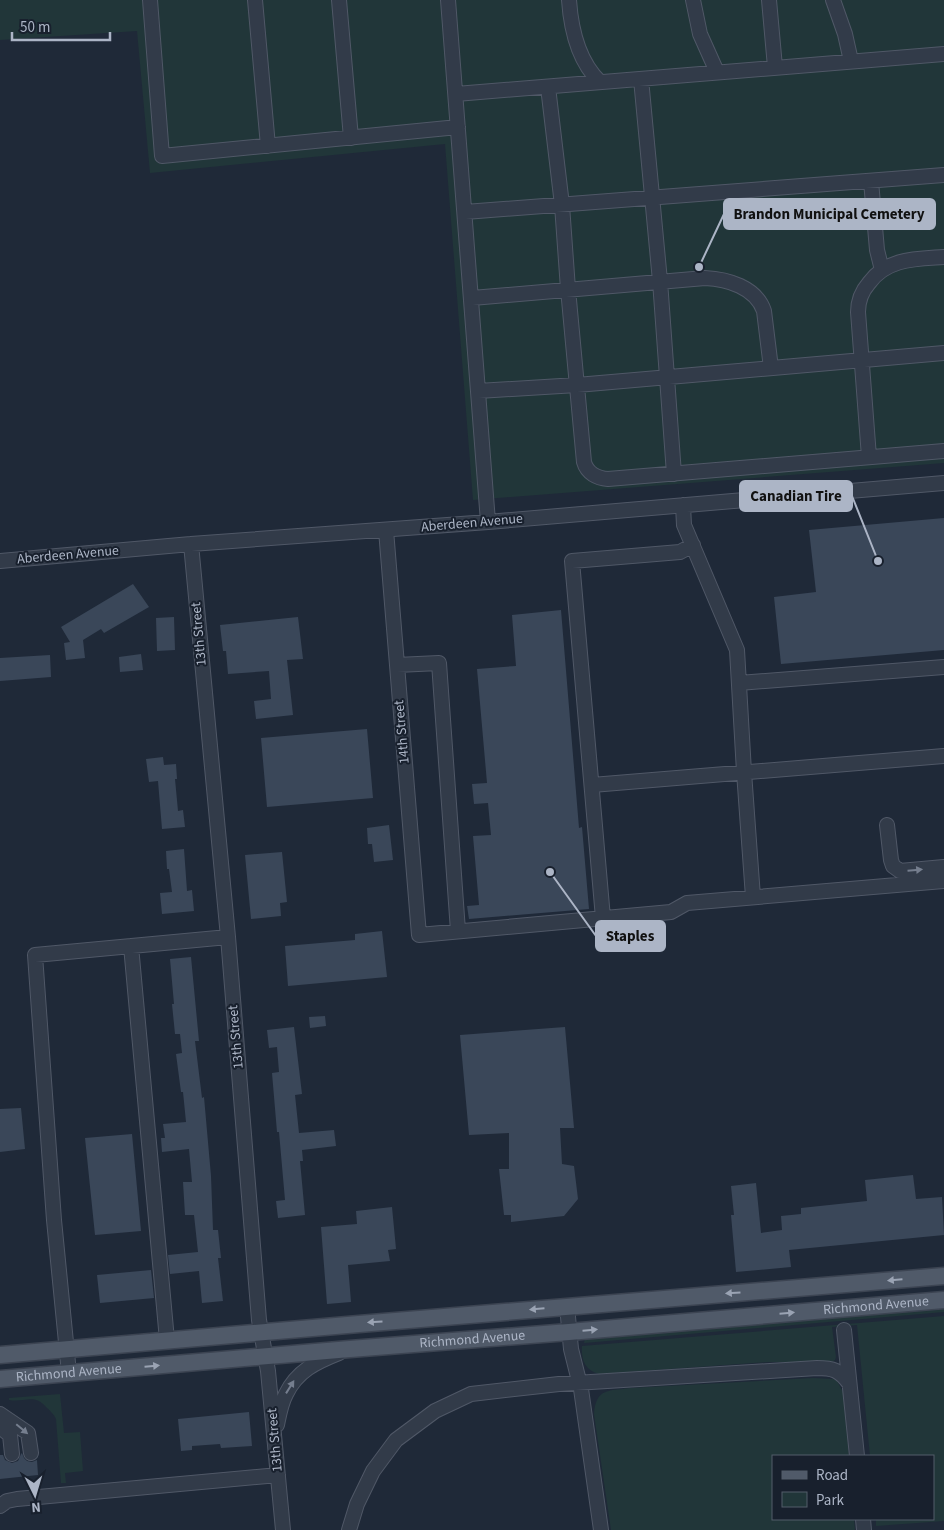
<svg xmlns="http://www.w3.org/2000/svg" width="944" height="1530" font-family="'Source Sans 3',sans-serif">
<style>
.green{fill:#213639}
.building{fill:#3a4759}
.lines{fill:none;stroke-linecap:round;stroke-linejoin:round}
.minor-casing{stroke:#505867;stroke-width:16}
.major-casing{stroke:#3c4452;stroke-width:19}
.minor{stroke:#323b49;stroke-width:14}
.major{stroke:#505a69;stroke-width:16}
.oneway{fill:#757e8e}
.oneway2{fill:#9aa3b3}
.labels{text-anchor:middle;dominant-baseline:central;stroke-width:4;stroke-linejoin:round;paint-order:stroke}
.street-label{font-size:14px;fill:#acb5c6;stroke:#18202d}
.leader{fill:none;stroke:#acb5c6;stroke-width:2}
.callout-dot{fill:#acb5c6;stroke:#18202d;stroke-width:2}
.callout{fill:#acb5c6;stroke:#acb5c6;stroke-width:2}
.callout-label{font-size:15px;text-anchor:middle;font-weight:bold;fill:#111}
</style>
<rect width="100%" height="100%" fill="#1f2938"/>
<path class="green" d="M0,0H944V463L473,500L445,144L150,173L137,31L0,40Z
M944,1308V1312L584,1343L585,1338Z
M944,1316V1521L876,1526V1519H933V1456H870L857,1325L832,1327L836,1357L835,1360L832,1362H769L599,1374C585,1370 581,1360 582,1346Z
M813,1378L833,1379L837,1381L843,1392L849,1456H773V1519H854L855,1530H611L594,1414C596,1388 608,1391 630,1388Z
M60,1394L64,1433L80,1432L83,1471L65,1473L66,1483H61L56,1419C54,1414 50,1411 46,1407C34,1393 24,1403 9,1400V1398Z"/>
<path class="building" d="M944,518V650L781,664L774,597L816,592L809,530Z
M133,584L149,607L104,633L101,629L83,640L85,658L66,660L64,643L70,642L61,627Z
M561,610L579,828L582,827L589,909L469,919L467,906L479,905L473,836L491,835L488,803L474,804L472,784L487,783L477,669L516,666L512,615Z
M174,617L175,650L157,651L156,618Z
M298,617L303,659L287,660L293,715L256,719L254,701L271,699L269,671L228,674L226,651H223L220,625Z
M141,654L143,670L120,672L119,657Z
M50,655L51,677L0,681V658Z
M367,729L373,798L267,807L261,738Z
M163,757L164,765L176,764L177,779H175L178,811L183,810L185,827L162,829L158,781L149,782L146,759Z
M389,825L393,860L374,862L372,844H368L367,828Z
M184,849L187,891L192,890L194,911L162,914L160,893L172,892L169,869H167L166,851Z
M282,852L287,902L280,903L281,916L251,919L245,855Z
M382,931L387,977L288,986L285,946L355,940V934Z
M191,957L199,1041H195L202,1098L204,1097L211,1176L213,1230H218L221,1258H218L223,1301L202,1303L199,1271L170,1274L168,1255L198,1252L194,1215H185L183,1182H192L189,1149L162,1152L161,1138H165L163,1124L186,1122L183,1092H181L176,1054L182,1053L180,1034H175L172,1004H174L170,959Z
M325,1016L326,1026L310,1028L309,1017Z
M294,1027L302,1094L295,1095L299,1133L334,1130L336,1146L302,1150L303,1161H300L305,1215L278,1218L276,1201L285,1200L279,1132H277L272,1073L279,1072L277,1047L269,1048L267,1030Z
M565,1027L574,1128H560L562,1164L574,1166L578,1199L564,1216L511,1222V1215H504L499,1169H509V1133L469,1135L460,1035Z
M21,1108L25,1149L0,1152V1109Z
M132,1134L141,1231L95,1235L85,1138Z
M913,1175L916,1199L942,1197L944,1235L789,1250L791,1267L736,1272L731,1215H734L731,1186L756,1183L761,1233L782,1230L781,1216L801,1214V1208L867,1201L865,1180Z
M392,1207L396,1249L388,1250L390,1261L348,1265L351,1302L327,1304L321,1227L357,1224L356,1211Z
M151,1270L154,1298L100,1303L97,1275Z
M249,1412L252,1446L221,1448L220,1444L192,1446V1450L181,1451L178,1419Z
M22,1453L24,1458L27,1461L32,1462L37,1460L38,1475L0,1479V1455H3L5,1460L12,1463L18,1461L21,1454Z"/>
<g class="lines">
<defs>
<path id="minor" d="M150,0L162,156L458,127
M255,0L268,146
M339,0L351,138
M448,0L488,522
M569,0C571,29 578,61 600,82
M693,0L700,34L717,72
M769,0L775,67
M833,0L845,34L851,61
M641,79L660,281L674,474
M548,87L562,205L568,289L584,462C587,473 597,478 608,479L944,451
M456,94L944,54
M871,181L877,250L882,270
M465,212L944,175
M472,298L705,278C727,279 756,287 764,311L771,368
M478,391L577,385L944,353
M869,457L858,312C858,301 862,291 869,283C887,258 916,259 944,257
M683,505L684,525L737,650L744,772L753,897
M386,530L419,935L671,912L687,903L944,881
M191,544L228,937L259,1320L268,1371L283,1530
M0,561L191,544L488,522L944,483
M397,665L439,663L458,931
M739,683L944,667
M592,785L944,756
M887,825L891,860L893,866L900,871L944,867
M603,918L572,561L680,552L693,545
M131,946L167,1340
M567,1306L571,1349L581,1389L601,1530
M844,1330L857,1456
M69,1373L54,1220L35,955L228,937
M0,1414L28,1433L31,1453
M277,1425C279,1415 281,1403 286,1394C297,1371 316,1362 339,1353
M0,1427L10,1435L12,1454
M0,1506L7,1501L17,1499L278,1475
M863,1519L864,1530
M349,1530L357,1504L373,1471L396,1440L435,1411L471,1394L559,1384L817,1368C833,1368 839,1370 849,1383"/>
<g id="major">
<path d="M0,1355L359,1324L944,1276"/>
<path id="s1" d="M0,1379L350,1349L569,1332L944,1300"/>
</g>
</defs>
<use href="#minor" class="minor-casing"/>
<use href="#major" class="major-casing"/>
<use href="#minor" class="minor"/>
<use href="#major" class="major"/>
</g>
<defs><path id="oneway-solid" d="M-6-.8H1V-3.2L6.5 0L1 3.2V.8H-6Z" transform="scale(1.25)"/></defs>
<g class="oneway">
<use href="#oneway-solid" transform="translate(915 870) rotate(-5)"/>
<use href="#oneway-solid" transform="translate(290 1387) rotate(-58)"/>
<use href="#oneway-solid" transform="translate(22 1429) rotate(40)"/>
</g>
<g class="oneway2">
<use href="#oneway-solid" transform="translate(895 1280) rotate(175)"/>
<use href="#oneway-solid" transform="translate(733 1293) rotate(176)"/>
<use href="#oneway-solid" transform="translate(537 1309) rotate(175)"/>
<use href="#oneway-solid" transform="translate(787 1313) rotate(-5)"/>
<use href="#oneway-solid" transform="translate(375 1322) rotate(176)"/>
<use href="#oneway-solid" transform="translate(590 1330) rotate(-5)"/>
<use href="#oneway-solid" transform="translate(152 1366) rotate(-5)"/>
</g>
<g class="labels">
<g class="street-label">
<text transform="translate(472 523) rotate(-5)">Aberdeen Avenue</text>
<text transform="translate(68 555) rotate(-5)">Aberdeen Avenue</text>
<text transform="translate(199 634) rotate(-95)">13th Street</text>
<text transform="translate(402 732) rotate(-95)">14th Street</text>
<text transform="translate(236 1037) rotate(-95)">13th Street</text>
<text stroke="none"><textPath href="#s1" startOffset="879">Richmond Avenue</textPath></text>
<text stroke="none"><textPath href="#s1" startOffset="474">Richmond Avenue</textPath></text>
<text stroke="none"><textPath href="#s1" startOffset="69">Richmond Avenue</textPath></text>
<text transform="translate(275 1440) rotate(-95)">13th Street</text>
</g>
</g>
<path class="leader" d="M699 267L724 214M878 561L852 496M550 872L596 936"/>
<g class="callout-dot">
<circle cx="699" cy="267" r="5"/>
<circle cx="878" cy="561" r="5"/>
<circle cx="550" cy="872" r="5"/>
</g>
<g class="callout">
<rect x="724" y="199" width="211" height="30" rx="5"/>
<rect x="740" y="481" width="112" height="30" rx="5"/>
<rect x="596" y="921" width="69" height="30" rx="5"/>
</g>
<g class="callout-label">
<text x="829" y="219">Brandon Municipal Cemetery</text>
<text x="796" y="501">Canadian Tire</text>
<text x="630" y="941">Staples</text>
</g>
<rect x="772" y="1455" width="162" height="65" fill="#18202d" stroke="#535c6a"/>
<rect x="782" y="1471" width="25" height="8" fill="#505a69" stroke="#535c6a"/>
<text x="816" y="1480" font-size="15" fill="#acb5c6">Road</text>
<rect x="782" y="1492" width="25" height="15" fill="#213639" stroke="#535c6a"/>
<text x="816" y="1505" font-size="15" fill="#acb5c6">Park</text>
<g transform="translate(35 1495) rotate(175)" stroke="#18202d" stroke-width="4" paint-order="stroke">
<path d="M0-4L9 19L0 12L-9 19Z" fill="#acb5c6"/>
<text y="-8" font-size="14" font-weight="bold" text-anchor="middle" fill="#acb5c6">N</text>
</g>
<path d="M12 32v8h98v-8" fill="none" stroke="#acb5c6" stroke-width="2.5"/>
<text x="20" y="32" font-size="15" fill="#acb5c6" stroke="#18202d" stroke-width="4" paint-order="stroke">50 m</text>
</svg>
